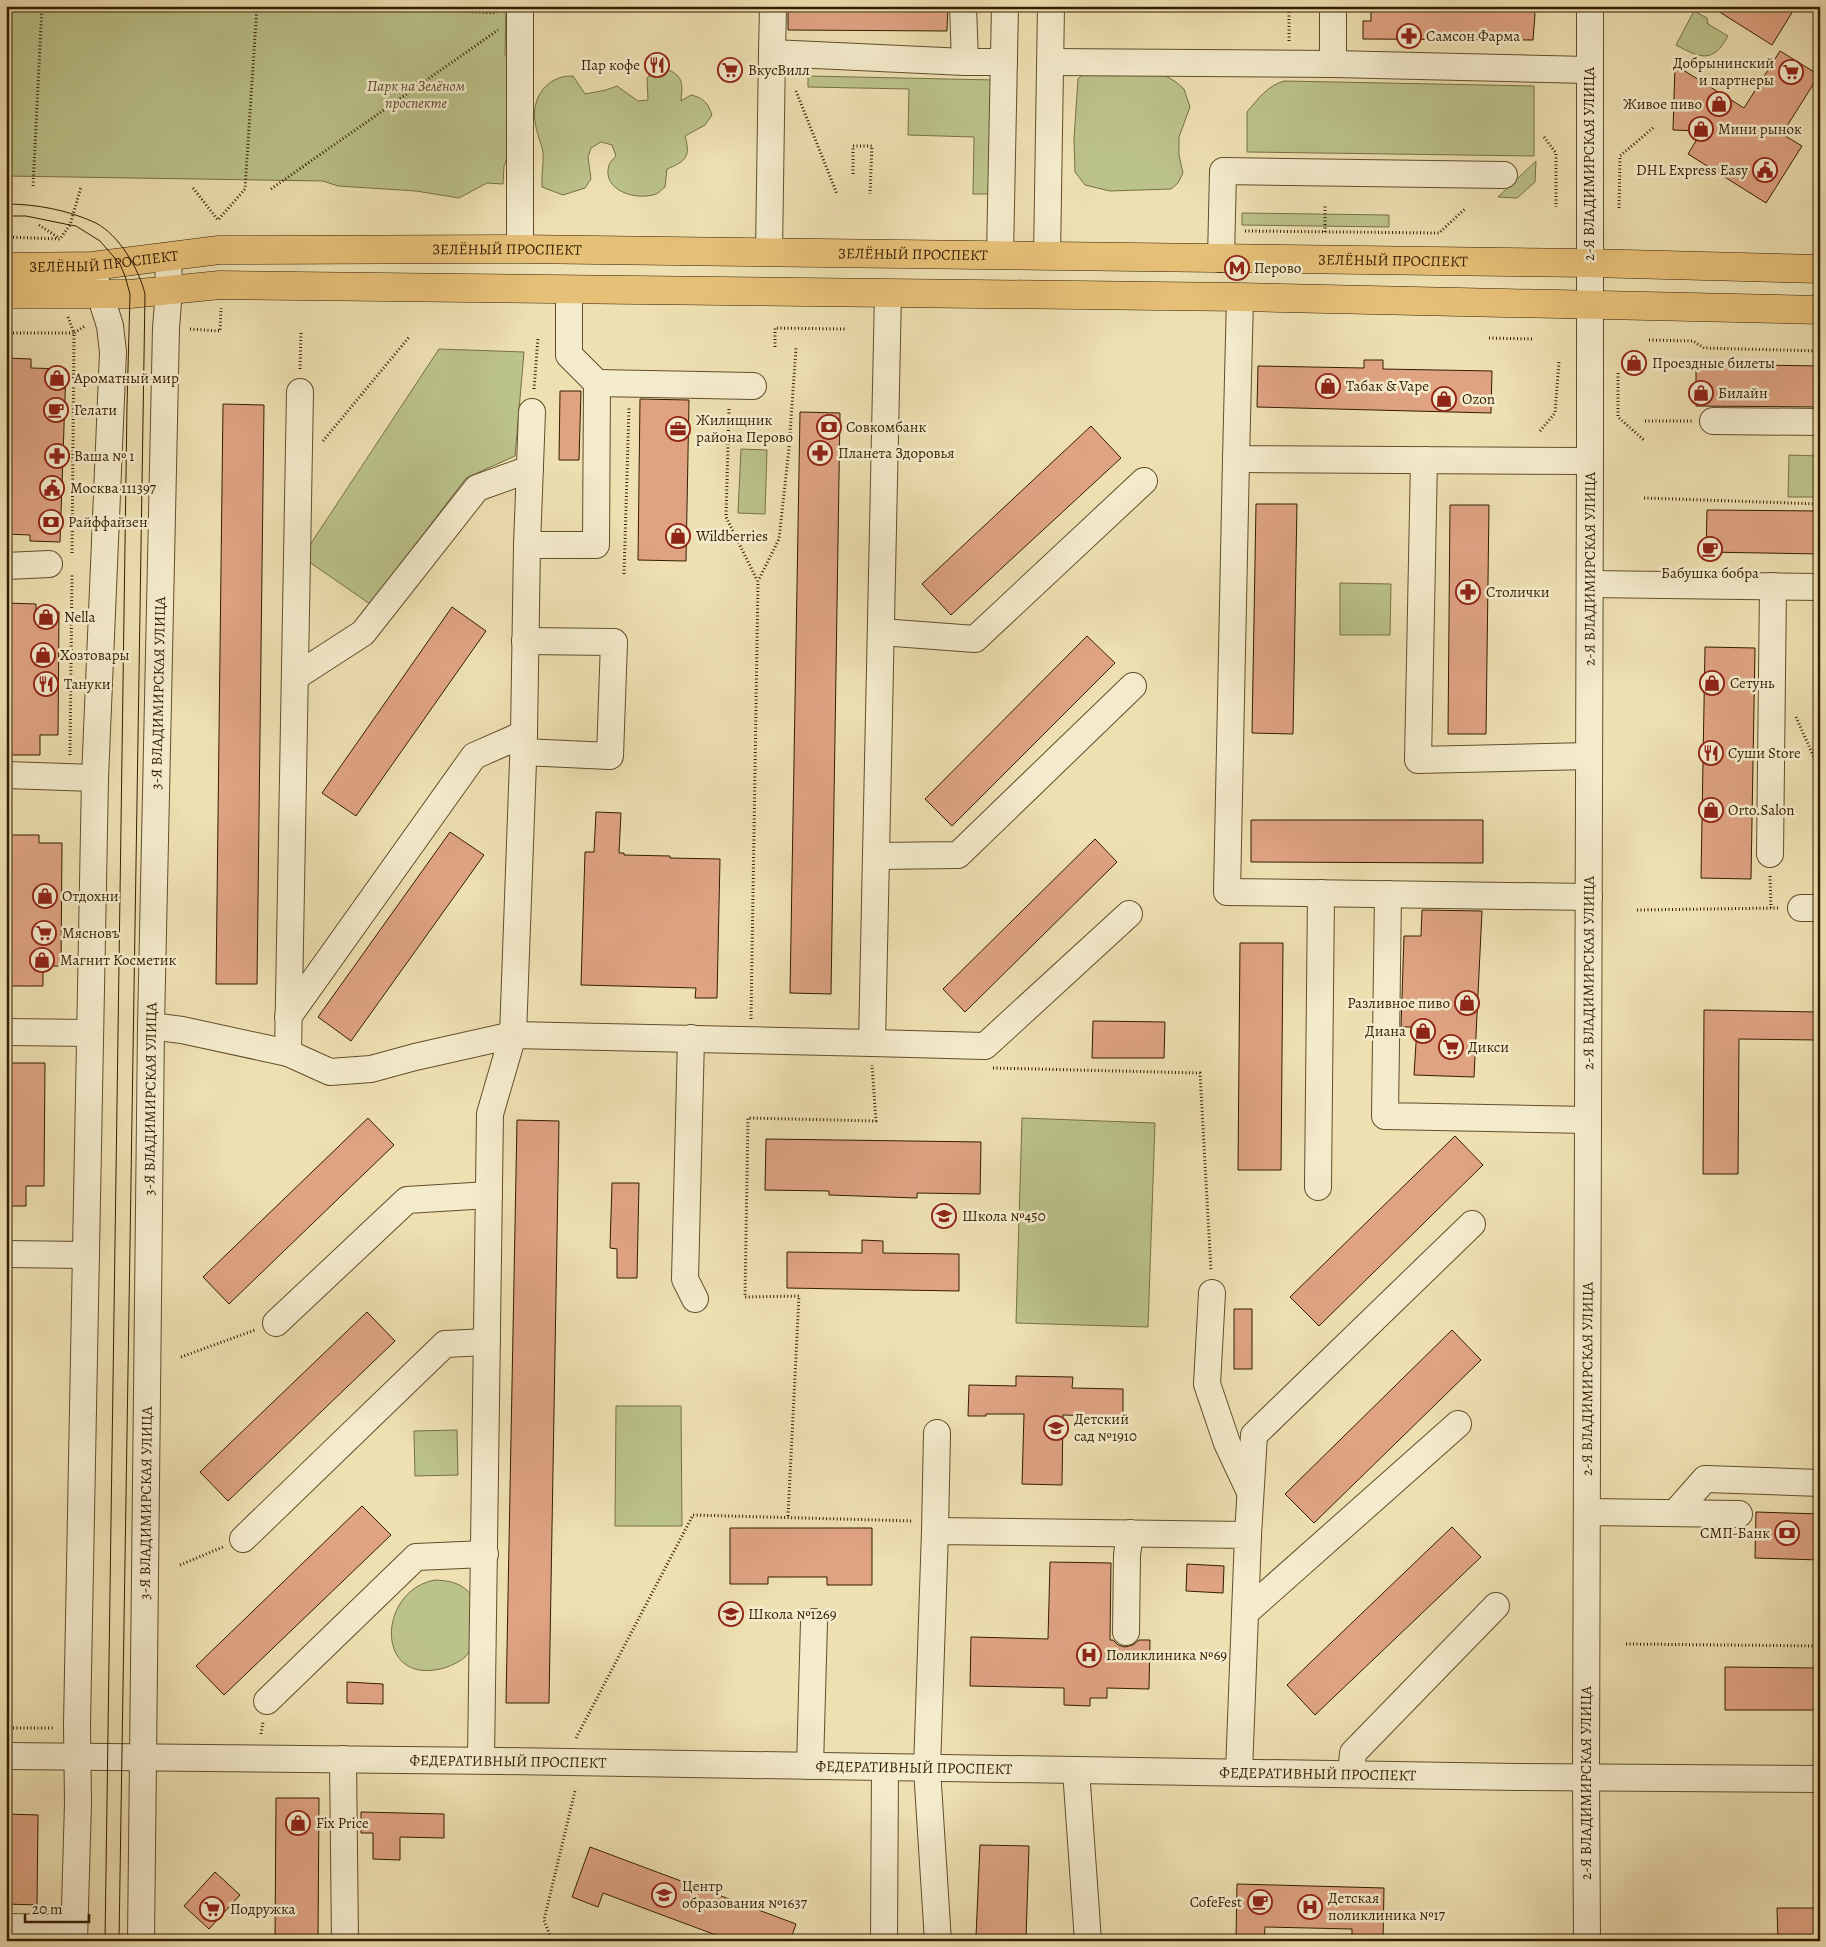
<svg xmlns="http://www.w3.org/2000/svg" width="1826" height="1947" font-family="Alegreya,serif">
<style>
.green{fill:#bbc28a;stroke:#777045}
.building{fill:#dfa382;stroke:#331d00}
.lines{fill:none;stroke-linecap:round;stroke-linejoin:round}
.minor-casing{stroke:#624e2c;stroke-width:28}
.major-casing{stroke:#331d00;stroke-width:29}
.path{stroke:#331d00;stroke-width:3;stroke-dasharray:1 2.5;stroke-linecap:butt}
.minor{stroke:#f4ebcc;stroke-width:26}
.major{stroke:#e7c078;stroke-width:28}
.tram{stroke:#331d00;stroke-width:1}
.labels{text-anchor:middle;dominant-baseline:central;stroke-width:5;stroke-linejoin:round;paint-order:stroke}
.poi-label{font-size:15px;fill:#331d00;stroke:#f4ebcc;text-anchor:start}
.park-label{font-size:15px;font-style:italic;fill:#5c4f29;stroke:#f4ebcc}
.street-label{font-size:15px;fill:#331d00;stroke:#f4ebcc}
</style>
<rect width="100%" height="100%" fill="#eee0b1"/>
<filter id="stains"><feTurbulence type="fractalNoise" baseFrequency=".004" numOctaves="4"/><feColorMatrix values="0 0 0 0 .2 0 0 0 0 .09 0 0 0 0 .02 0 0 0 .5 -.17"/></filter>
<radialGradient id="worn" r=".72"><stop offset=".6" stop-color="#630" stop-opacity="0"/><stop offset="1" stop-color="#630" stop-opacity=".3"/></radialGradient>
<path class="green" d="M6,6H506L505,54L510,66L512,146L504,166L503,184L487,183L459,198L416,191L338,186L323,181L6,176Z
M1694,11L1707,18L1708,24L1728,36C1713,64 1700,58 1676,45Z
M664,68C683,75 683,82 681,101L691,95C704,98 708,103 712,115L705,125L685,136C691,157 686,161 667,169L665,187C662,189 659,193 656,194C637,201 601,191 609,165C610,162 614,158 616,156L612,145L601,142L591,148L588,157L591,179L585,188L563,195L542,187C541,175 544,163 543,152C541,142 536,132 535,122C531,97 548,75 573,76L585,94L606,90L617,86L638,101L648,100L647,78L654,70Z
M1161,73L1176,82L1184,89L1190,107L1179,137V155L1183,173L1178,183L1171,189L1110,191L1085,185L1075,172L1074,139L1078,79L1083,74Z
M808,76L995,80L993,194H973L974,137L908,135L909,89L808,87Z
M1284,81L1534,86V156L1247,152V112C1258,99 1267,86 1284,81Z
M1536,161L1535,182L1517,198L1498,197Z
M1242,213L1389,215V227L1242,225Z
M439,349L524,352L515,456L466,478L370,604L302,557Z
M741,449L767,450L765,514L738,513Z
M1789,455L1820,456V497H1788Z
M1340,583L1391,584L1390,635H1340Z
M1022,1118L1155,1123L1148,1327L1016,1323Z
M616,1406H681L682,1526H615Z
M457,1430L458,1475L415,1476L414,1431Z
M435,1580C456,1581 465,1585 477,1602C476,1612 473,1645 469,1652C464,1661 449,1667 440,1669C374,1684 378,1590 435,1580Z"/>
<path class="building" d="M788,6H948L947,31L788,30Z
M1371,6H1532L1535,14L1533,40L1363,39V21H1371Z
M1710,6H1796L1772,45Z
M1780,51L1819,75L1782,134L1802,146L1766,203L1688,154L1702,131L1673,130L1675,65L1744,108Z
M6,358L31,359V368L66,369L60,542L30,541V535L6,534Z
M1364,360H1383V369L1492,371L1491,413L1257,407L1258,366L1364,368Z
M1696,364L1820,366V407L1696,406Z
M560,391H581L579,460H559Z
M640,399L689,400L686,561L638,560Z
M223,404L264,405L257,984H216Z
M800,412L840,413L831,994L790,993Z
M1091,426L1121,458L951,615L922,584Z
M1256,504H1297L1293,734L1252,733Z
M1450,505H1489L1486,734H1448Z
M1707,510L1820,511V554L1706,552Z
M6,603L36,604V611L59,612L58,735H40V755H6Z
M452,607L486,631L356,816L322,793Z
M1087,636L1115,663L952,826L925,799Z
M1705,647L1755,648L1751,879L1701,878Z
M596,812L621,813L619,853H624V855L670,856V858L720,859L717,998H695L696,988L581,985L585,852H594Z
M1251,820H1483V863L1251,862Z
M450,832L484,855L351,1041L318,1017Z
M6,835H39V843H62L61,966H43V986H6Z
M1095,839L1117,862L965,1012L943,989Z
M1422,910L1482,911L1474,1077L1414,1075L1417,1027H1401L1404,936H1421Z
M1240,943H1283L1281,1170H1238Z
M1704,1010L1818,1012V1040L1739,1039L1738,1174H1703Z
M1093,1021L1165,1022L1164,1058H1092Z
M6,1063H45L44,1186H26V1206H6Z
M368,1118L394,1145L229,1304L203,1277Z
M517,1120L559,1121L549,1703H506Z
M1455,1136L1483,1165L1319,1326L1290,1297Z
M766,1139L981,1142L980,1194L917,1193V1198L829,1195V1191L765,1190Z
M612,1183H639L637,1278H617V1249L610,1248Z
M862,1240L883,1241V1253L959,1254V1291L787,1288V1252L862,1253Z
M1234,1309H1252V1369H1234Z
M367,1312L395,1341L228,1501L200,1472Z
M1452,1330L1481,1360L1314,1523L1285,1494Z
M1016,1376L1073,1377L1072,1388L1123,1389V1419H1103V1416L1063,1415L1062,1485L1022,1484L1024,1414H986V1416H968L969,1385L1016,1386Z
M362,1506L391,1535L224,1695L196,1666Z
M1756,1512L1820,1514V1560L1755,1558Z
M1452,1527L1481,1557L1315,1715L1287,1685Z
M730,1528H872V1585H827V1577H768V1584H730Z
M1050,1562L1111,1563L1110,1640H1113L1118,1645L1125,1647L1133,1645L1139,1640H1150L1149,1689L1107,1688V1698H1090V1706L1064,1705V1688L970,1686L971,1637L1048,1639Z
M1187,1564L1224,1566L1223,1593L1186,1591Z
M1725,1667L1820,1668V1710H1725Z
M347,1682L383,1684V1704L347,1703Z
M276,1798H319L318,1941H275Z
M361,1812L444,1814V1838L400,1837V1860L373,1859V1833H361Z
M6,1814L38,1815L37,1905L6,1904Z
M980,1845L1029,1846L1026,1939L976,1937Z
M590,1847L796,1924L790,1941H732L603,1893L598,1907L572,1897Z
M215,1872L240,1895L209,1929L184,1906Z
M1237,1884L1384,1888L1383,1941H1352V1929L1265,1927L1264,1940L1236,1939Z
M1777,1908H1820V1941H1778Z"/>
<g class="lines">
<defs>
<g id="minor">
<path d="M520,6V249"/>
<path d="M773,6L772,53L965,62H1004"/>
<path d="M963,6L965,62"/>
<path d="M1333,6V64"/>
<path d="M1051,62L1333,64L1588,70"/>
<path d="M769,251L772,53"/>
<path d="M1000,255L1005,6"/>
<path d="M1047,256L1051,6"/>
<path d="M1221,259L1223,171L1504,175"/>
<path d="M1240,297L1236,459L1590,461"/>
<path d="M597,383L753,386"/>
<path d="M1713,421L1820,422"/>
<path d="M1236,459L1227,892L1589,897"/>
<path d="M1424,460L1418,760L1589,756"/>
<path d="M527,545H596L597,383L569,355V289"/>
<path d="M6,566L49,564"/>
<path d="M1590,584L1820,587"/>
<path d="M881,632L975,639L1144,481"/>
<path d="M295,677L363,633L477,488L530,469"/>
<path d="M523,752L610,756L614,642L525,641"/>
<path d="M6,775L95,778"/>
<path d="M1770,854L1773,586"/>
<path d="M876,856L958,855L1133,686"/>
<path d="M1388,894L1385,1116L1588,1120"/>
<path d="M1801,908H1820"/>
<path d="M288,1017L474,756L524,734"/>
<path d="M151,1026L182,1030L288,1053L330,1072L371,1069L415,1057L513,1035L872,1043L888,293"/>
<path d="M6,1032L90,1033"/>
<path d="M691,1038L685,1279L695,1299"/>
<path d="M872,1043L985,1046L1129,914"/>
<path d="M288,1053L300,392"/>
<path d="M1318,1187L1321,893"/>
<path d="M6,1254L86,1255"/>
<path d="M1212,1293L1207,1384L1227,1443L1249,1490"/>
<path d="M276,1323L407,1200L489,1195"/>
<path d="M1587,1512L1739,1514"/>
<path d="M1675,1513L1705,1479L1820,1483"/>
<path d="M935,1531L937,1433"/>
<path d="M1248,1535L1254,1435L1472,1224"/>
<path d="M243,1539L445,1344L487,1342"/>
<path d="M1245,1613L1458,1424"/>
<path d="M1126,1632L1127,1555L1130,1533"/>
<path d="M267,1701L416,1557L485,1554"/>
<path id="s1" d="M6,1756L501,1761L1517,1777L1820,1779"/>
<path d="M343,1759L345,1941"/>
<path d="M481,1760L490,1114L513,1035L524,734L527,545L532,412"/>
<path d="M810,1766L814,1622"/>
<path d="M1076,1770L1088,1941"/>
<path d="M1351,1774L1353,1753L1496,1606"/>
<path d="M6,1927L74,1928"/>
<path d="M74,1941L78,1803L77,1725L95,778L113,352L110,326L94,275"/>
<path id="s2" d="M141,1941L151,1026L166,328L169,290L168,256"/>
<path d="M884,1941L885,1767"/>
<path d="M938,1941L927,1769L935,1531L1248,1535L1239,1772"/>
<path id="s3" d="M1587,1941L1586,1776L1590,461V6"/>
</g>
<g id="major">
<path id="s4" d="M6,267L92,266L219,250L520,249L1589,263L1820,269"/>
<path d="M6,294H130L220,285L1240,297L1820,310"/>
</g>
</defs>
<use href="#minor" class="minor-casing"/>
<use href="#major" class="major-casing"/>
<path class="path" d="M371,6L497,13
M478,12L479,6
M1289,41V6
M796,91L837,194
M1544,137L1556,153V207
M853,174V146H872L870,194
M33,186L42,6
M193,188L218,220L245,189L257,6
M271,189L498,30
M1619,208L1620,156L1654,127
M39,225L59,238
M1245,231L1439,233L1466,208
M1325,232V205
M6,237L60,239L70,225L81,187
M68,317L74,333L85,326
M190,329L220,331L221,308
M6,333H74L72,555
M1489,338L1534,339
M1649,340L1693,341L1704,348L1820,351
M775,347V328L846,329
M300,369L301,333
M1618,373V417L1645,441
M534,389L538,338
M729,409L726,517L757,580
M1645,421H1692
M1540,431L1555,413L1559,362
M323,441L410,336
M1644,498L1820,504
M624,574L629,408
M1796,717L1820,771
M70,755L72,574
M1770,876L1771,908
M1637,910L1778,908
M751,1019L758,581L779,539L789,448L796,348
M993,1068L1200,1073L1211,1271
M181,1357L255,1330
M788,1516L799,1296L745,1297L748,1118L876,1121L872,1065
M180,1565L223,1547
M1626,1644L1820,1646
M6,1728H53
M261,1734L263,1722
M576,1738L693,1515L913,1521
M552,1941L544,1920L575,1791"/>
<use href="#minor" class="minor"/>
<use href="#major" class="major"/>
<path class="tram" d="M6,204C36,204 68,210 96,223C119,235 139,269 145,294L119,1941
M6,216H26L70,225L76,226L100,241L120,264L125,276L130,294L127,406L105,1941"/>
</g>
<defs>
<symbol id="pharmacy-ring" viewBox="-11 -11 22 22"><circle r="9.5" fill="#f4ebcc" stroke="#8f2418" stroke-width="1.5"/><path d="M-2-6h4v4h4v4h-4v4h-4v-4h-4v-4h4Z" fill="#8f2418"/></symbol>
<symbol id="restaurant-ring" viewBox="-11 -11 22 22"><circle r="9.5" fill="#f4ebcc" stroke="#8f2418" stroke-width="1.5"/><path d="M-5-6h1v4h1v-4h1v4h1v-4h1v5L-1.5 .5V6h-2V.5L-5-1ZM5-6V6H3V1.5H1.5Q1.5-4 5-6Z" fill="#8f2418"/></symbol>
<symbol id="supermarket-ring" viewBox="-11 -11 22 22"><circle r="9.5" fill="#f4ebcc" stroke="#8f2418" stroke-width="1.5"/><path d="M-6-5.5h2.5l.6 2H6L4.5 2H-2.5L-4.4-4H-6ZM-1.5 3.2a1.3 1.3 0 1 0 .1 0ZM3 3.2a1.3 1.3 0 1 0 .1 0Z" fill="#8f2418"/></symbol>
<symbol id="shop-ring" viewBox="-11 -11 22 22"><circle r="9.5" fill="#f4ebcc" stroke="#8f2418" stroke-width="1.5"/><path d="M-5-2.5h2.3a2.7 3.5 0 0 1 5.4 0H5L5.5 6h-11ZM-1.5-2.5h3a1.5 2.3 0 0 0-3 0Z" fill="#8f2418"/></symbol>
<symbol id="civic-ring" viewBox="-11 -11 22 22"><circle r="9.5" fill="#f4ebcc" stroke="#8f2418" stroke-width="1.5"/><path d="M-.6-6.5H3V-4.5H.6V-3L4-1V1h2V6H-6V1h2V-1L-.6-3ZM-1.2 2.5V6h2.4V2.5Z" fill="#8f2418"/></symbol>
<symbol id="metro-ring" viewBox="-11 -11 22 22"><circle r="9.5" fill="#f4ebcc" stroke="#8f2418" stroke-width="1.5"/><path d="M-5.5 5V-5H-3L0 0L3-5H5.5V5H3V-.5L0 4L-3-.5V5Z" fill="#8f2418"/></symbol>
<symbol id="cafe-ring" viewBox="-11 -11 22 22"><circle r="9.5" fill="#f4ebcc" stroke="#8f2418" stroke-width="1.5"/><path d="M-5.5-4.5H6V0H3Q3 3.5 0 3.5H-2.5Q-5.5 3.5-5.5 0ZM3-3.2v2h1.7v-2ZM-6 4.5H4V6H-6Z" fill="#8f2418"/></symbol>
<symbol id="bank-ring" viewBox="-11 -11 22 22"><circle r="9.5" fill="#f4ebcc" stroke="#8f2418" stroke-width="1.5"/><path d="M-6-4H6V4H-6ZM0-2.3a2.3 2.3 0 1 0 0 4.6a2.3 2.3 0 1 0 0-4.6Z" fill="#8f2418"/></symbol>
<symbol id="office-ring" viewBox="-11 -11 22 22"><circle r="9.5" fill="#f4ebcc" stroke="#8f2418" stroke-width="1.5"/><path d="M-6-3h4V-5.5h4V-3h4V5H-6ZM-1-4.5V-3h2v-1.5ZM-6 0V1H6V0Z" fill="#8f2418"/></symbol>
<symbol id="school-ring" viewBox="-11 -11 22 22"><circle r="9.5" fill="#f4ebcc" stroke="#8f2418" stroke-width="1.5"/><path d="M0-5L7-2L0 1L-7-2ZM-4 1L0 2.5L4 1V4Q0 6-4 4Z" fill="#8f2418"/></symbol>
<symbol id="hospital-ring" viewBox="-11 -11 22 22"><circle r="9.5" fill="#f4ebcc" stroke="#8f2418" stroke-width="1.5"/><path d="M-5-5h3v3.5h4V-5h3V5h-3V1.5h-4V5h-3Z" fill="#8f2418"/></symbol>
</defs>
<g fill-rule="evenodd">
<use href="#pharmacy-ring" x="1395" y="22" width="28" height="28"/>
<use href="#restaurant-ring" x="643" y="51" width="28" height="28"/>
<use href="#supermarket-ring" x="716" y="56" width="28" height="28"/>
<use href="#supermarket-ring" x="1777" y="58" width="28" height="28"/>
<use href="#shop-ring" x="1705" y="90" width="28" height="28"/>
<use href="#shop-ring" x="1687" y="115" width="28" height="28"/>
<use href="#civic-ring" x="1751" y="156" width="28" height="28"/>
<use href="#metro-ring" x="1223" y="254" width="28" height="28"/>
<use href="#shop-ring" x="1620" y="349" width="28" height="28"/>
<use href="#shop-ring" x="43" y="364" width="28" height="28"/>
<use href="#shop-ring" x="1314" y="372" width="28" height="28"/>
<use href="#shop-ring" x="1687" y="379" width="28" height="28"/>
<use href="#shop-ring" x="1430" y="385" width="28" height="28"/>
<use href="#cafe-ring" x="42" y="396" width="28" height="28"/>
<use href="#bank-ring" x="815" y="413" width="28" height="28"/>
<use href="#office-ring" x="664" y="415" width="28" height="28"/>
<use href="#pharmacy-ring" x="806" y="439" width="28" height="28"/>
<use href="#pharmacy-ring" x="43" y="442" width="28" height="28"/>
<use href="#civic-ring" x="38" y="474" width="28" height="28"/>
<use href="#bank-ring" x="37" y="508" width="28" height="28"/>
<use href="#shop-ring" x="664" y="522" width="28" height="28"/>
<use href="#cafe-ring" x="1696" y="535" width="28" height="28"/>
<use href="#pharmacy-ring" x="1454" y="578" width="28" height="28"/>
<use href="#shop-ring" x="32" y="603" width="28" height="28"/>
<use href="#shop-ring" x="29" y="641" width="28" height="28"/>
<use href="#shop-ring" x="1698" y="669" width="28" height="28"/>
<use href="#restaurant-ring" x="32" y="670" width="28" height="28"/>
<use href="#restaurant-ring" x="1697" y="739" width="28" height="28"/>
<use href="#shop-ring" x="1697" y="796" width="28" height="28"/>
<use href="#shop-ring" x="31" y="882" width="28" height="28"/>
<use href="#supermarket-ring" x="30" y="919" width="28" height="28"/>
<use href="#shop-ring" x="28" y="946" width="28" height="28"/>
<use href="#shop-ring" x="1453" y="989" width="28" height="28"/>
<use href="#shop-ring" x="1409" y="1017" width="28" height="28"/>
<use href="#supermarket-ring" x="1437" y="1033" width="28" height="28"/>
<use href="#school-ring" x="930" y="1202" width="28" height="28"/>
<use href="#school-ring" x="1042" y="1414" width="28" height="28"/>
<use href="#bank-ring" x="1773" y="1519" width="28" height="28"/>
<use href="#school-ring" x="717" y="1600" width="28" height="28"/>
<use href="#hospital-ring" x="1075" y="1641" width="28" height="28"/>
<use href="#shop-ring" x="284" y="1809" width="28" height="28"/>
<use href="#school-ring" x="650" y="1881" width="28" height="28"/>
<use href="#cafe-ring" x="1246" y="1888" width="28" height="28"/>
<use href="#hospital-ring" x="1296" y="1893" width="28" height="28"/>
<use href="#supermarket-ring" x="198" y="1895" width="28" height="28"/>
</g>
<g class="labels">
<g class="poi-label">
<text x="1426" y="36">Самсон Фарма</text>
<text x="1774" y="63" text-anchor="end">Добрынинский<tspan x="1774" dy="17">и партнеры</tspan></text>
<text x="640" y="65" text-anchor="end">Пар кофе</text>
<text x="748" y="70">ВкусВилл</text>
<text x="1702" y="104" text-anchor="end">Живое пиво</text>
<text x="1718" y="129">Мини рынок</text>
<text x="1748" y="170" text-anchor="end">DHL Express Easy</text>
<text x="1254" y="268">Перово</text>
<text x="1652" y="363">Проездные билеты</text>
<text x="74" y="378">Ароматный мир</text>
<text x="1346" y="386">Табак &amp; Vape</text>
<text x="1718" y="393">Билайн</text>
<text x="1462" y="399">Ozon</text>
<text x="74" y="410">Гелати</text>
<text x="696" y="420">Жилищник<tspan x="696" dy="17">района Перово</tspan></text>
<text x="846" y="427">Совкомбанк</text>
<text x="838" y="453">Планета Здоровья</text>
<text x="74" y="456">Ваша № 1</text>
<text x="70" y="488">Москва 111397</text>
<text x="68" y="522">Райффайзен</text>
<text x="696" y="536">Wildberries</text>
<text x="1710" y="573" text-anchor="middle">Бабушка бобра</text>
<text x="1486" y="592">Столички</text>
<text x="64" y="617">Nella</text>
<text x="60" y="655">Хозтовары</text>
<text x="1730" y="683">Сетунь</text>
<text x="64" y="684">Тануки</text>
<text x="1728" y="753">Суши Store</text>
<text x="1728" y="810">Orto.Salon</text>
<text x="62" y="896">Отдохни</text>
<text x="62" y="933">Мясновъ</text>
<text x="60" y="960">Магнит Косметик</text>
<text x="1450" y="1003" text-anchor="end">Разливное пиво</text>
<text x="1406" y="1031" text-anchor="end">Диана</text>
<text x="1468" y="1047">Дикси</text>
<text x="962" y="1216">Школа №450</text>
<text x="1074" y="1419">Детский<tspan x="1074" dy="17">сад №1910</tspan></text>
<text x="1770" y="1533" text-anchor="end">СМП-Банк</text>
<text x="748" y="1614">Школа №1269</text>
<text x="1106" y="1655">Поликлиника №69</text>
<text x="316" y="1823">Fix Price</text>
<text x="682" y="1886">Центр<tspan x="682" dy="17">образования №1637</tspan></text>
<text x="1328" y="1898">Детская<tspan x="1328" dy="17">поликлиника №17</tspan></text>
<text x="1242" y="1902" text-anchor="end">CofeFest</text>
<text x="230" y="1909">Подружка</text>
</g>
<g class="park-label">
<text x="416" y="86">Парк на Зелёном<tspan x="416" dy="17">проспекте</tspan></text>
</g>
<g class="street-label">
<text transform="translate(1589 164) rotate(-90)">2-Я ВЛАДИМИРСКАЯ УЛИЦА</text>
<text stroke="none"><textPath href="#s4" startOffset="502">ЗЕЛЁНЫЙ ПРОСПЕКТ</textPath></text>
<text stroke="none"><textPath href="#s4" startOffset="908">ЗЕЛЁНЫЙ ПРОСПЕКТ</textPath></text>
<text stroke="none"><textPath href="#s4" startOffset="1388">ЗЕЛЁНЫЙ ПРОСПЕКТ</textPath></text>
<text stroke="none"><textPath href="#s4" startOffset="98">ЗЕЛЁНЫЙ ПРОСПЕКТ</textPath></text>
<text stroke="none"><textPath href="#s3" startOffset="1372">2-Я ВЛАДИМИРСКАЯ УЛИЦА</textPath></text>
<text stroke="none"><textPath href="#s2" startOffset="1248">3-Я ВЛАДИМИРСКАЯ УЛИЦА</textPath></text>
<text stroke="none"><textPath href="#s3" startOffset="968">2-Я ВЛАДИМИРСКАЯ УЛИЦА</textPath></text>
<text stroke="none"><textPath href="#s2" startOffset="842">3-Я ВЛАДИМИРСКАЯ УЛИЦА</textPath></text>
<text stroke="none"><textPath href="#s3" startOffset="562">2-Я ВЛАДИМИРСКАЯ УЛИЦА</textPath></text>
<text stroke="none"><textPath href="#s2" startOffset="438">3-Я ВЛАДИМИРСКАЯ УЛИЦА</textPath></text>
<text stroke="none"><textPath href="#s1" startOffset="502">ФЕДЕРАТИВНЫЙ ПРОСПЕКТ</textPath></text>
<text stroke="none"><textPath href="#s1" startOffset="908">ФЕДЕРАТИВНЫЙ ПРОСПЕКТ</textPath></text>
<text stroke="none"><textPath href="#s1" startOffset="1312">ФЕДЕРАТИВНЫЙ ПРОСПЕКТ</textPath></text>
<text transform="translate(1586 1783) rotate(-90)">2-Я ВЛАДИМИРСКАЯ УЛИЦА</text>
</g>
</g>
<rect width="1826" height="1947" fill="none" stroke="#eee0b1" stroke-width="25"/>
<rect x="8" y="8" width="1811" height="1932" fill="none" stroke="#331d00" stroke-width="2.5"/>
<rect x="12" y="12" width="1801" height="1922" fill="none" stroke="#331d00"/>
<path d="M25 1914v8h64v-8" fill="none" stroke="#331d00" stroke-width="2.5"/>
<text x="32" y="1914" font-size="15" fill="#331d00" stroke="#f4ebcc" stroke-width="4" paint-order="stroke">20 m</text>
<rect width="100%" height="100%" filter="url(#stains)"/>
<rect width="100%" height="100%" fill="url(#worn)"/>
</svg>
